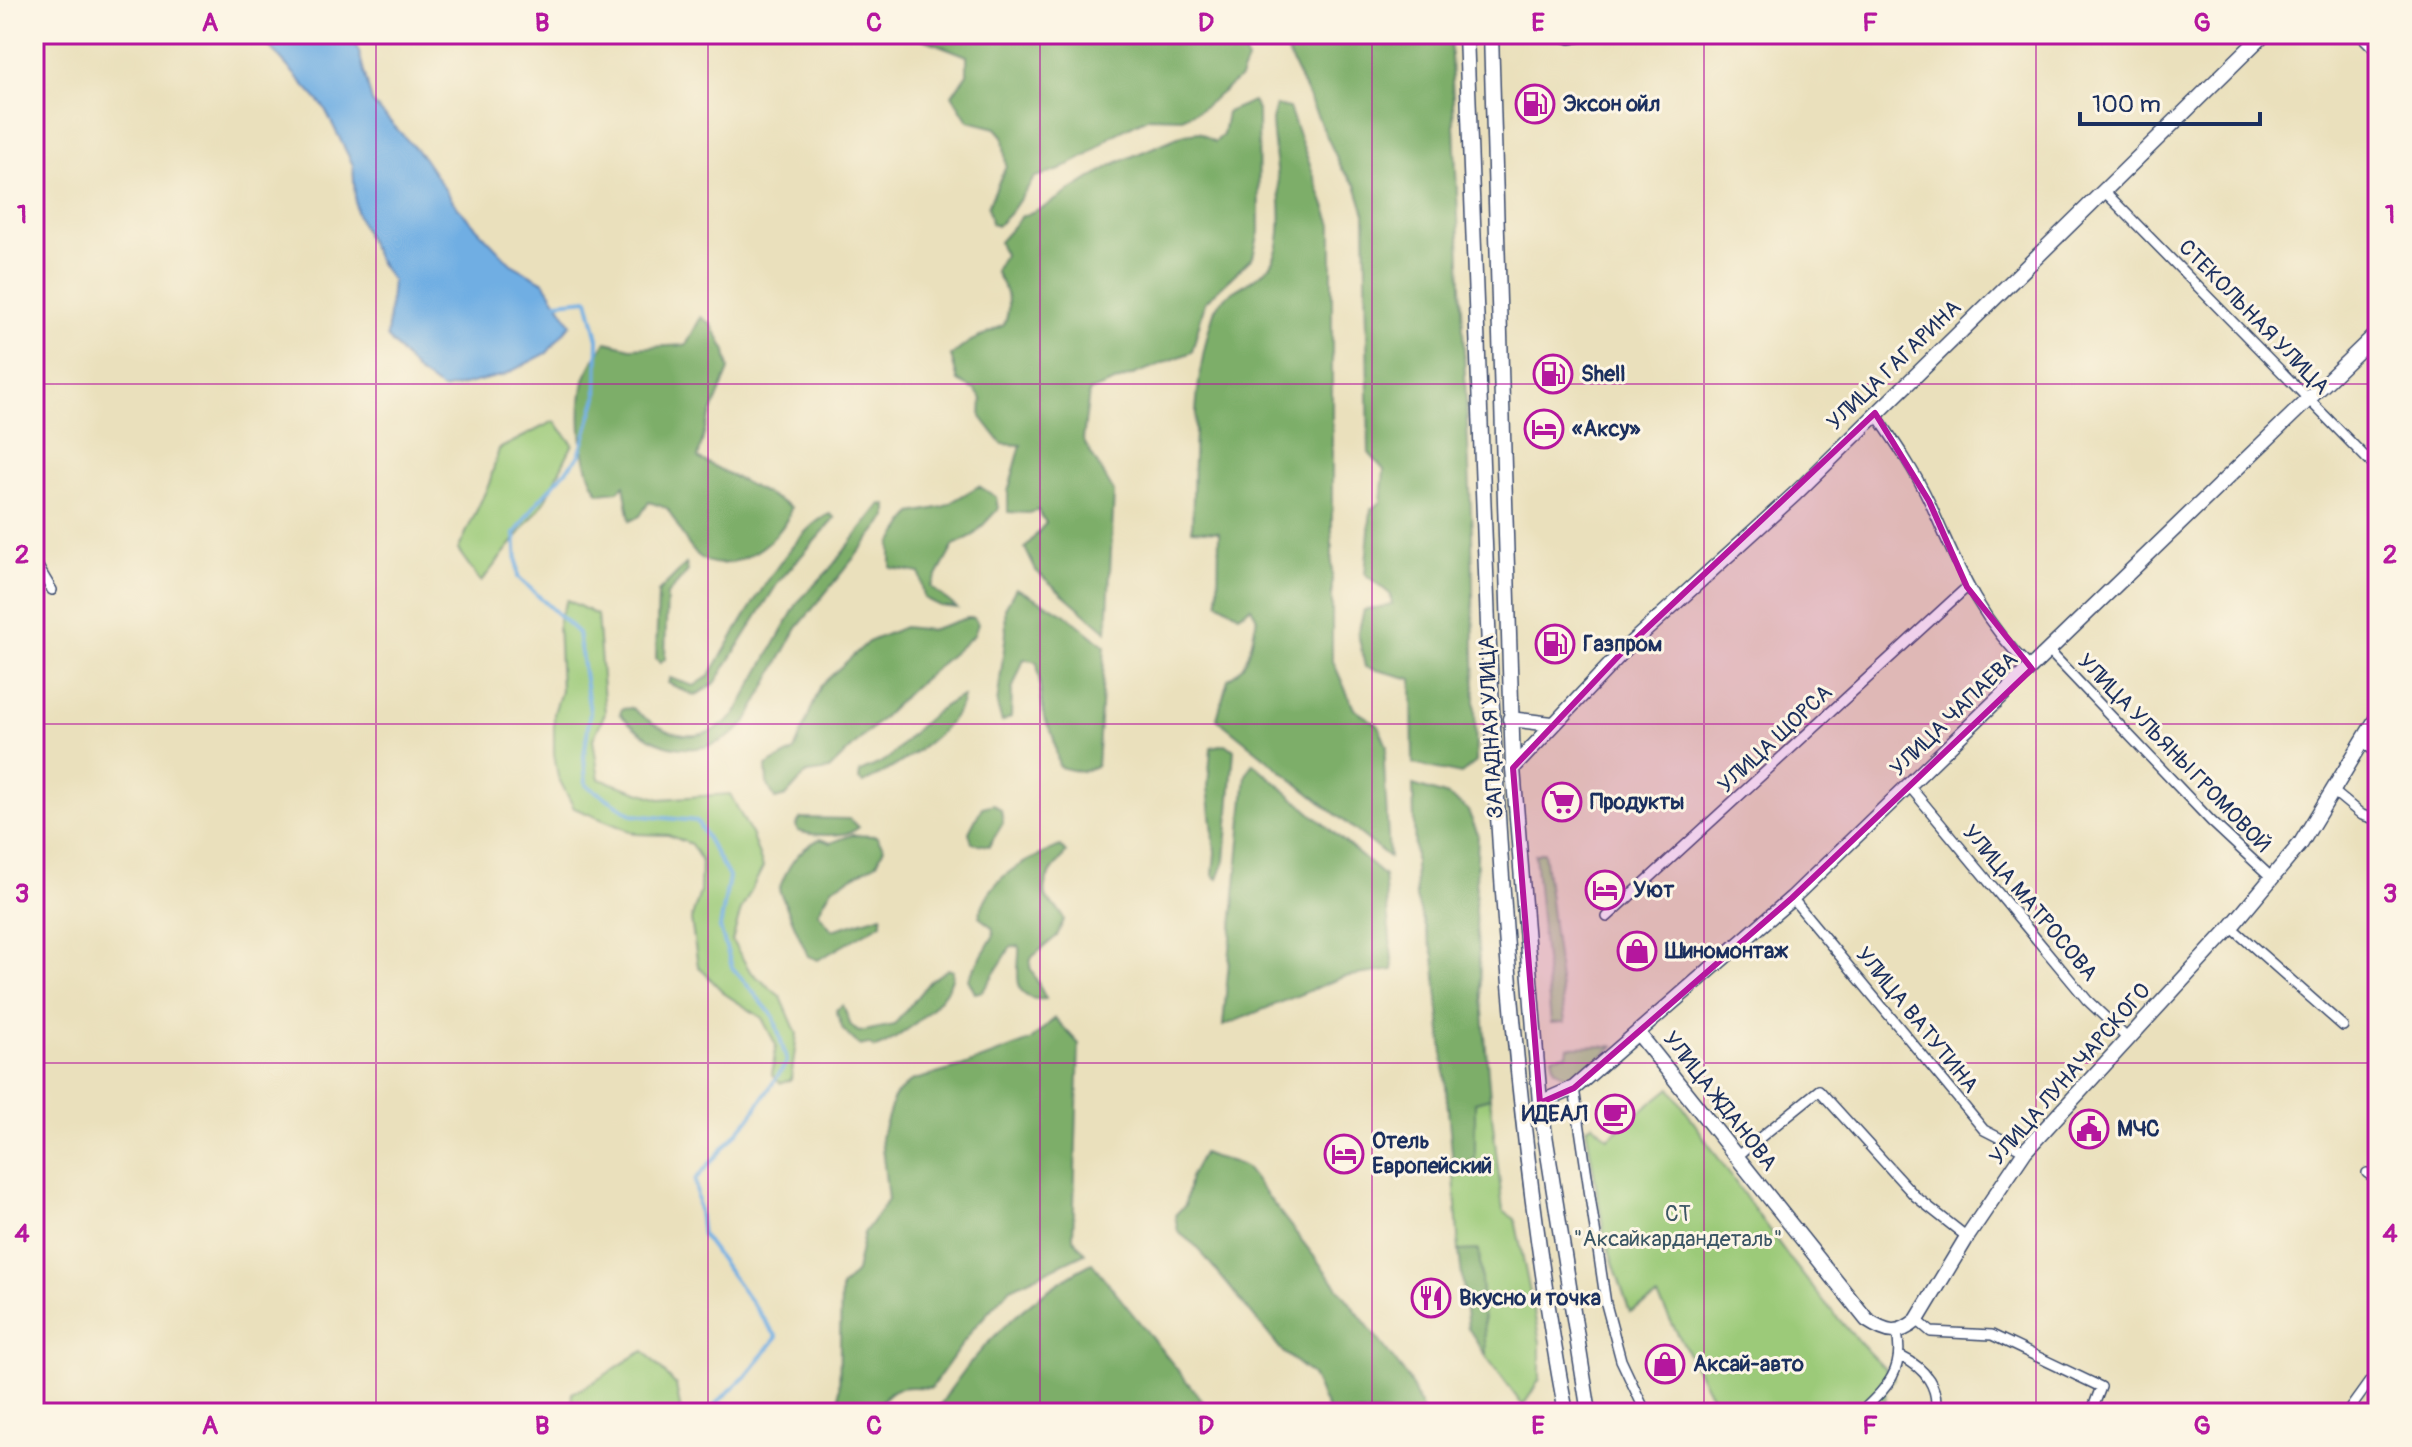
<svg xmlns="http://www.w3.org/2000/svg" width="2412" height="1447" font-family="Pangolin,sans-serif">
<style>
.green{fill:#9cca79;stroke:#5c7c6c;stroke-width:2}
.forest{fill:#7dae69;stroke:#4c6e64;stroke-width:2}
.water{fill:#70aee3;stroke:#466ea0;stroke-width:2}
.lines{fill:none;stroke-linecap:round;stroke-linejoin:round}
.stream{stroke:#70aee3;stroke-width:4}
.street-casing{stroke:#3a4a6c;stroke-width:12}
.secondary-casing{stroke:#3a4a6c;stroke-width:17}
.primary-casing{stroke:#3a4a6c;stroke-width:17}
.street{stroke:#fff;stroke-width:9}
.secondary{stroke:#fff;stroke-width:14}
.primary{stroke:#fff;stroke-width:14}
.marked{fill:#b5179e;fill-opacity:0.2;stroke:#b5179e;stroke-width:6;stroke-linejoin:round}
.grid{fill:none;stroke:#b5179e;stroke-width:2;stroke-opacity:0.55}
.labels{text-anchor:middle;dominant-baseline:central;stroke-width:6;stroke-linejoin:round;paint-order:stroke}
.poi-label{font-size:22px;font-weight:bold;fill:#1b2f5e;stroke:#fcf5e5;text-anchor:start}
.street-label{font-size:22px;fill:#1b2f5e;stroke:#fcf5e5}
.park-label{font-size:22px;fill:#3b5665;stroke:#fcf5e5}
.neatline{fill:none;stroke:#b5179e;stroke-width:3}
.grid-label{font-size:26px;text-anchor:middle;font-weight:bold;fill:#b5179e}
</style>
<rect width="100%" height="100%" fill="#fcf5e5"/>
<filter id="ink" filterUnits="userSpaceOnUse"><feTurbulence type="fractalNoise" baseFrequency=".0125" numOctaves="2"/><feDisplacementMap in="SourceGraphic" scale="16" xChannelSelector="R" yChannelSelector="G"/><feConvolveMatrix kernelMatrix="1 2 1 2 8 2 1 2 1" color-interpolation-filters="sRGB"/></filter>
<filter id="wash" filterUnits="userSpaceOnUse"><feTurbulence type="fractalNoise" baseFrequency=".006" numOctaves="4" result="noise"/><feDisplacementMap in="SourceGraphic" scale="32" xChannelSelector="R" yChannelSelector="G"/><feGaussianBlur stdDeviation="1.8" result="paint"/><feColorMatrix in="noise" values="0 0 0 0 0 0 0 0 0 0 0 0 0 0 0 0 0 1.4 0 .05"/><feComposite in="paint" operator="in"/></filter>
<g filter="url(#wash)">
<rect width="100%" height="100%" fill="#eae0bc"/>
<path class="green" d="M554,421L573,444L543,504L481,582L458,550L489,484L499,449Z
M567,600L597,615L605,713L593,739L599,779L660,799L730,794L752,836L763,867L741,910L732,941L750,971L781,997L797,1034L791,1080L780,1083L772,1075L776,1045L762,1018L725,994L698,966L691,920L700,892L701,860L691,844L668,835L637,834L574,808L558,777L554,754V713L561,691L558,621Z
M1544,852L1565,1022L1551,1023L1535,855Z
M1614,1046L1585,1072L1570,1078L1555,1069L1552,1056L1567,1054L1568,1047Z
M1670,1088C1740,1188 1806,1293 1894,1378L1885,1390L1886,1413H1709L1717,1407L1658,1297L1630,1312L1605,1239L1586,1127L1593,1124L1608,1138Z
M1490,1098L1503,1211L1515,1219L1540,1342V1379L1523,1406L1486,1356L1479,1251H1459L1454,1175L1475,1158V1102Z
M644,1351L676,1385L681,1413H572V1393C599,1382 618,1364 644,1351Z"/>
<path class="forest" d="M911,34H1240L1247,61L1240,78L1200,110L1182,118L1149,117L1113,135L1088,155L1060,170L1035,177L1011,212L997,226L991,223L988,206L1006,166L1003,136L996,128L968,121L952,95L967,74V56Z
M1279,34H1450L1472,534L1476,762L1461,774L1413,764L1412,679L1365,667L1358,633L1364,610L1392,605L1390,594L1365,574L1371,509L1381,502L1384,470L1369,453L1365,214L1356,185L1342,169Z
M1253,101L1258,110L1259,232L1253,257L1205,302L1192,352L1089,392L1083,440L1114,492L1107,632L1036,571L1025,548L1046,523L1038,510L1029,513L1008,512V492L1021,445L1002,444L981,417L982,399L975,390L958,381L951,356L969,342L1004,325C1013,303 1006,290 995,271L1004,255L999,242L1022,216L1044,207L1114,164L1185,134L1199,132L1215,142L1223,135L1227,112Z
M1276,105L1289,108L1332,225V659L1354,709L1378,725L1387,746L1384,764L1389,857L1217,719L1228,679C1251,666 1251,642 1257,618L1251,607L1239,615L1218,602L1219,532L1192,530C1195,457 1191,382 1214,312C1221,291 1257,283 1270,265C1292,235 1273,157 1272,120Z
M701,317L711,324L726,351L729,370L706,426L698,458L791,507C786,539 731,577 703,559C686,549 678,524 667,508L649,502L640,516L630,521L624,485L618,491L599,493C580,466 577,415 584,381C587,368 599,353 606,342L631,348L686,345Z
M979,486L996,497L998,509L974,535L954,545L931,587L957,608L940,606L924,598L920,573L891,568V544L912,513L943,507Z
M881,504L887,505V517L797,628L746,723C706,762 657,754 620,714L622,709L632,708C666,736 700,749 735,715L798,602L829,570Z
M830,514L835,518L779,581L716,682L695,696L668,683L670,678L694,686L709,676C733,639 791,528 830,514Z
M686,564L688,571L667,595L665,659L660,663L656,658L658,592Z
M1016,588L1065,614L1105,646L1097,766L1081,772L1059,767L1053,735L1044,718L1037,662L1024,659L1012,690L1011,717L1002,722L997,705L1006,633L1005,608Z
M967,618H974L978,624L974,635L914,687L829,770L807,773L786,796L775,799L767,783L766,766L794,751L821,685L868,642L904,627L930,630Z
M963,696C959,730 892,770 863,783L859,780L860,772C870,767 887,762 894,753C912,733 937,706 963,696Z
M1226,744L1234,750L1225,861L1218,879L1213,875L1215,852L1208,787L1211,747Z
M1253,763L1384,876L1393,970L1343,977L1223,1026L1246,775Z
M1413,785L1448,796L1467,809L1478,834L1475,911L1490,1098L1475,1102V1159L1454,1175L1434,956L1416,898Z
M994,804L1001,810L1003,823L989,846L972,843L969,832L982,807Z
M801,818L849,819L859,827C848,838 813,836 798,831L796,825Z
M851,835L876,836L884,848L877,863L832,888L818,912L832,930L882,915V923L818,960L808,956L779,890C787,867 797,850 820,839L831,843Z
M1060,846L1066,853C1057,865 1036,885 1048,900C1055,908 1061,909 1064,920L1057,936L1031,958L1030,967L1046,999C1006,1003 1021,964 1019,946L1011,947L983,991L975,993L968,979L994,935L992,927L979,917C989,875 1024,862 1060,846Z
M948,969L953,971C953,997 899,1041 875,1048L868,1044L860,1046L843,1030L836,1010L843,1005L851,1026L859,1032L894,1025L930,981Z
M1055,1018L1079,1044L1073,1238L1085,1253L1009,1289L973,1329L931,1388C904,1386 886,1384 877,1413H832L839,1398L841,1288L856,1272L864,1233L888,1200L881,1138L894,1097L911,1081L961,1067L1030,1041Z
M1203,1153C1217,1160 1231,1159 1245,1167L1408,1378L1424,1413H1329L1312,1375L1283,1352L1196,1246L1178,1232L1175,1215L1185,1205L1190,1177Z
M1479,1250L1486,1356L1468,1328L1459,1251Z
M1092,1263L1212,1413H935C973,1350 1027,1297 1092,1263Z"/>
<path class="water" d="M258,34H350L359,52L372,102L423,157L457,207L511,264L544,282L571,324L547,353L504,375L443,390L418,373L387,337L392,281L376,257L356,212L353,165L324,107Z"/>
<g class="lines">
<path class="stream" d="M557,302L588,299L598,339L597,397L579,456L535,505L515,534L518,577L578,633L590,712L584,756L586,785L633,815L697,821L729,877L720,928L732,967L774,1017L787,1062L749,1119L695,1180L702,1235L777,1337L748,1374L706,1413"/>
</g>
</g>
<g filter="url(#ink)">
<g class="lines">
<defs>
<path id="street" d="M1554,34L1570,39L1598,34
M2103,190L2378,470
M1875,413C1895,442 1915,471 1930,503C1958,566 1979,620 2032,669
M34,560L52,590
M2050,652L2211,821L2272,878
M2362,740L2378,755
M1910,787L2087,1000L2127,1038
M2333,791L2362,815L2378,820
M1792,898L1984,1130L2025,1151
M1607,917L1967,587
M2231,927L2343,1026
M1574,1088L1606,1304L1621,1360L1646,1413
M1735,1158L1819,1090L1915,1196L1967,1237
M2367,1173L2378,1180
M2378,1317V1327
M1917,1320L1931,1332L1992,1335L2101,1387L2091,1413
M1902,1357C1925,1368 1940,1388 1935,1413
M1860,1413C1887,1387 1905,1371 1897,1333
M2347,1413L2378,1370"/>
<path id="secondary" d="M2363,34L2378,49
M1510,719L1552,724
M1513,768L1627,647L1795,494L2264,34
M1638,1033L1867,1320C1887,1333 1898,1336 1917,1320L1967,1237L2025,1151L2231,927L2301,843L2378,716
M1540,1103L1574,1088L1792,898L2378,332"/>
<path id="primary" d="M1466,34C1472,231 1479,428 1488,625C1500,891 1517,1150 1566,1413
M1491,34L1513,768L1540,1103L1589,1413"/>
</defs>
<use href="#street" class="street-casing"/>
<use href="#secondary" class="secondary-casing"/>
<use href="#primary" class="primary-casing"/>
<use href="#street" class="street"/>
<use href="#secondary" class="secondary"/>
<use href="#primary" class="primary"/>
</g>
</g>
<path class="marked" d="M1875,413L1929,501L1967,587L2032,669L1792,898L1574,1088L1540,1103L1513,768L1627,647Z"/>
<path class="grid" d="M376,34V1413M708,34V1413M1040,34V1413M1372,34V1413M1704,34V1413M2036,34V1413M34,384H2378M34,724H2378M34,1063H2378"/>
<defs>
<symbol id="fuel-ring" viewBox="-11 -11 22 22"><circle r="9.5" fill="#fcf5e5" stroke="#b5179e" stroke-width="1.5"/><path d="M-5.5-6h7V0h2V4h1.3V-2.5L3-4.5l.8-.8L6-3V5H2.5V1h-1V6h-7ZM-4.2-4.7v3.2H.2V-4.7Z" fill="#b5179e"/></symbol>
<symbol id="hotel-ring" viewBox="-11 -11 22 22"><circle r="9.5" fill="#fcf5e5" stroke="#b5179e" stroke-width="1.5"/><path d="M-6-4.5h1.5V1H6V5H4.5V3h-9V5H-6ZM-4 0a1.8 1.8 0 1 1 3.6 0ZM.5 0V-2.5h3Q6-2.5 6 0Z" fill="#b5179e"/></symbol>
<symbol id="supermarket-ring" viewBox="-11 -11 22 22"><circle r="9.5" fill="#fcf5e5" stroke="#b5179e" stroke-width="1.5"/><path d="M-6-5.5h2.5l.6 2H6L4.5 2H-2.5L-4.4-4H-6ZM-1.5 3.2a1.3 1.3 0 1 0 .1 0ZM3 3.2a1.3 1.3 0 1 0 .1 0Z" fill="#b5179e"/></symbol>
<symbol id="shop-ring" viewBox="-11 -11 22 22"><circle r="9.5" fill="#fcf5e5" stroke="#b5179e" stroke-width="1.5"/><path d="M-5-2.5h2.3a2.7 3.5 0 0 1 5.4 0H5L5.5 6h-11ZM-1.5-2.5h3a1.5 2.3 0 0 0-3 0Z" fill="#b5179e"/></symbol>
<symbol id="cafe-ring" viewBox="-11 -11 22 22"><circle r="9.5" fill="#fcf5e5" stroke="#b5179e" stroke-width="1.5"/><path d="M-5.5-4.5H6V0H3Q3 3.5 0 3.5H-2.5Q-5.5 3.5-5.5 0ZM3-3.2v2h1.7v-2ZM-6 4.5H4V6H-6Z" fill="#b5179e"/></symbol>
<symbol id="civic-ring" viewBox="-11 -11 22 22"><circle r="9.5" fill="#fcf5e5" stroke="#b5179e" stroke-width="1.5"/><path d="M-.6-6.5H3V-4.5H.6V-3L4-1V1h2V6H-6V1h2V-1L-.6-3ZM-1.2 2.5V6h2.4V2.5Z" fill="#b5179e"/></symbol>
<symbol id="restaurant-ring" viewBox="-11 -11 22 22"><circle r="9.5" fill="#fcf5e5" stroke="#b5179e" stroke-width="1.5"/><path d="M-5-6h1v4h1v-4h1v4h1v-4h1v5L-1.5 .5V6h-2V.5L-5-1ZM5-6V6H3V1.5H1.5Q1.5-4 5-6Z" fill="#b5179e"/></symbol>
</defs>
<g fill-rule="evenodd">
<use href="#fuel-ring" x="1513" y="82" width="44" height="44"/>
<use href="#fuel-ring" x="1531" y="352" width="44" height="44"/>
<use href="#hotel-ring" x="1522" y="407" width="44" height="44"/>
<use href="#fuel-ring" x="1533" y="622" width="44" height="44"/>
<use href="#supermarket-ring" x="1540" y="780" width="44" height="44"/>
<use href="#hotel-ring" x="1583" y="868" width="44" height="44"/>
<use href="#shop-ring" x="1615" y="929" width="44" height="44"/>
<use href="#cafe-ring" x="1593" y="1092" width="44" height="44"/>
<use href="#civic-ring" x="2067" y="1107" width="44" height="44"/>
<use href="#hotel-ring" x="1322" y="1132" width="44" height="44"/>
<use href="#restaurant-ring" x="1409" y="1276" width="44" height="44"/>
<use href="#shop-ring" x="1643" y="1342" width="44" height="44"/>
</g>
<g class="labels">
<g class="poi-label">
<text x="1563" y="104">Эксон ойл</text>
<text x="1581" y="374">Shell</text>
<text x="1572" y="429">«Аксу»</text>
<text x="1583" y="644">Газпром</text>
<text x="1590" y="802">Продукты</text>
<text x="1633" y="890">Уют</text>
<text x="1665" y="951">Шиномонтаж</text>
<text x="1587" y="1114" text-anchor="end">ИДЕАЛ</text>
<text x="2117" y="1129">МЧС</text>
<text x="1372" y="1141">Отель<tspan x="1372" dy="25">Европейский</tspan></text>
<text x="1459" y="1298">Вкусно и точка</text>
<text x="1693" y="1364">Аксай-авто</text>
</g>
<g class="street-label">
<text transform="translate(2254 317) rotate(46)">СТЕКОЛЬНАЯ УЛИЦА</text>
<text transform="translate(1894 365) rotate(-44)">УЛИЦА ГАГАРИНА</text>
<text transform="translate(1954 714) rotate(-44)">УЛИЦА ЧАПАЕВА</text>
<text transform="translate(1491 727) rotate(-93)">ЗАПАДНАЯ УЛИЦА</text>
<text transform="translate(1775 739) rotate(-43)">УЛИЦА ЩОРСА</text>
<text transform="translate(2174 753) rotate(46)">УЛИЦА УЛЬЯНЫ ГРОМОВОЙ</text>
<text transform="translate(2030 903) rotate(50)">УЛИЦА МАТРОСОВА</text>
<text transform="translate(1917 1020) rotate(51)">УЛИЦА ВАТУТИНА</text>
<text transform="translate(2070 1074) rotate(-49)">УЛИЦА ЛУНАЧАРСКОГО</text>
<text transform="translate(1720 1101) rotate(52)">УЛИЦА ЖДАНОВА</text>
</g>
<g class="park-label">
<text x="1678" y="1214">СТ<tspan x="1678" dy="25">"Аксайкардандеталь"</tspan></text>
</g>
</g>
<rect width="2412" height="1447" fill="none" stroke="#fcf5e5" stroke-width="88"/>
<path d="M2080 112v12h180v-12" fill="none" stroke="#1b2f5e" stroke-width="4"/>
<text x="2092" y="112" font-size="24" fill="#1b2f5e" stroke="#fcf5e5" stroke-width="6" paint-order="stroke">100 m</text>
<rect x="44" y="44" width="2324" height="1359" class="neatline"/>
<g class="grid-label">
<text x="210" y="31">A</text>
<text x="542" y="31">B</text>
<text x="874" y="31">C</text>
<text x="1206" y="31">D</text>
<text x="1538" y="31">E</text>
<text x="1870" y="31">F</text>
<text x="2202" y="31">G</text>
<text x="22" y="223">1</text>
<text x="2390" y="223">1</text>
<text x="22" y="563">2</text>
<text x="2390" y="563">2</text>
<text x="22" y="902">3</text>
<text x="2390" y="902">3</text>
<text x="22" y="1242">4</text>
<text x="2390" y="1242">4</text>
<text x="210" y="1434">A</text>
<text x="542" y="1434">B</text>
<text x="874" y="1434">C</text>
<text x="1206" y="1434">D</text>
<text x="1538" y="1434">E</text>
<text x="1870" y="1434">F</text>
<text x="2202" y="1434">G</text>
</g>
</svg>
